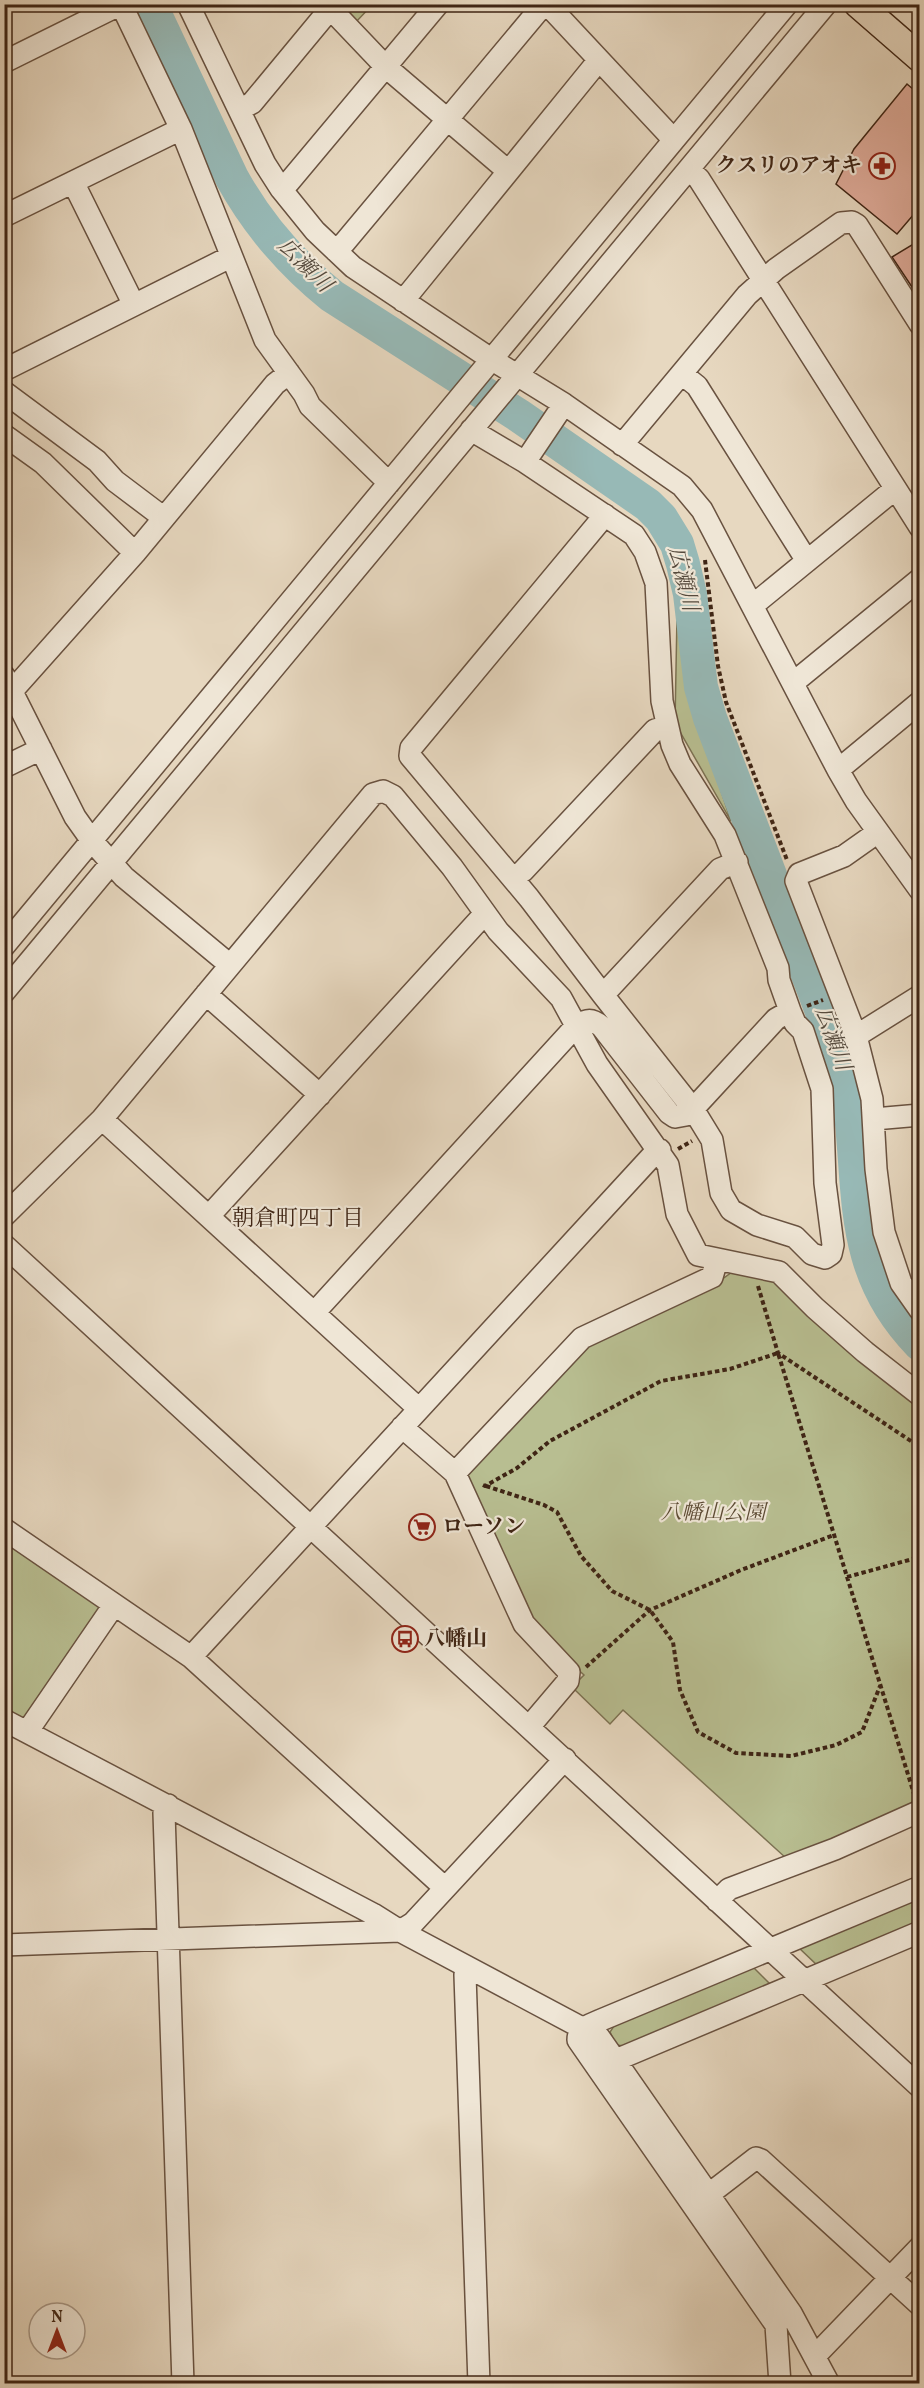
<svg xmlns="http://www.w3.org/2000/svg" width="924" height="2388" font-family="Vollkorn,'Noto Serif JP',serif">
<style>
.green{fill:#b8be91;stroke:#7c7253;stroke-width:1.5}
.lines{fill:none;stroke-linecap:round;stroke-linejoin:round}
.river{stroke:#97b9b6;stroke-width:34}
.building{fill:#e0ac9b;stroke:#3f2515;stroke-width:1.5}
.minor-casing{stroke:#695240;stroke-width:24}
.major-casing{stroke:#3f2515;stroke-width:30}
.path{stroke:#3f2515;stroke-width:4;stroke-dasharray:4.5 3;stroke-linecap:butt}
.minor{stroke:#efe6d6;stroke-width:21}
.major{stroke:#e7d8c0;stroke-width:27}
.labels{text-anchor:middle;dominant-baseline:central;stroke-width:4.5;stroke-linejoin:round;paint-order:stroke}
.poi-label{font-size:21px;font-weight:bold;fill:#3f2515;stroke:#efe6d6;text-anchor:start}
.park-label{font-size:21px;font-style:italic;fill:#5d4b34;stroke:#efe6d6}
.water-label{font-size:22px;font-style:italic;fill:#554a3d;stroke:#efe6d6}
.neighbourhood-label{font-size:22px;fill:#3f2515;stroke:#efe6d6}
</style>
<rect width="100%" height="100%" fill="#e7d8c0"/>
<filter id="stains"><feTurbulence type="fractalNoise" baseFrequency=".00333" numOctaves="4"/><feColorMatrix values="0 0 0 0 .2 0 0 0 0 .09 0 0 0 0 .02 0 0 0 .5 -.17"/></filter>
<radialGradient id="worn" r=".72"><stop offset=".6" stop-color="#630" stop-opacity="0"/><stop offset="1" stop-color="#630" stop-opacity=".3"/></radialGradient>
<path class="green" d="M340,5H372L356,22Z
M677,616L700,727L731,821L675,723Z
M735,1270L774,1277L919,1399V1805L787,1859L623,1710L610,1724L572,1687L584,1675L527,1623L463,1472L587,1343L718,1282Z
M4,1535L105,1607L24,1723L5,1713Z
M919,1896V1922L817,1965L798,1947Z
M753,1967L772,1986L625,2046L616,2045L610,2032L614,2026Z"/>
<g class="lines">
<path class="river" d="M150,4L232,178C258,225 291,263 332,296L518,415L648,505L661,518L677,544L683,564L690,594L701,687L710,718L842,1064C868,1166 836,1258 920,1344"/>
</g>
<path class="building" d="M907,84L920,95V207L897,234L836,184L854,149Z
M920,240V299L892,257Z"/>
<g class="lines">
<defs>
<path id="minor" d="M121,4L181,129L265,340L304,394L310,406L389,483
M188,4L265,164L281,189L315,231L353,267L491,359L564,404L682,486L702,510L838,770L856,801L920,890
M326,4L386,67L508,171
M547,4L674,140
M4,62L121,4
M239,110L252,103L330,9
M689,169L699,179L920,527
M73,182L134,305
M281,189L289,182L438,4
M4,216L181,129
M336,251L345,242L544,4
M403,301L599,60
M4,370L230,257
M682,374L697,386L807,561
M4,392L97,461L115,481L164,518
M471,430L525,462L634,535L645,552L656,583L662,701L672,745L680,764L725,835L778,968L779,980L790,1011L795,1023L803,1031L822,1089L825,1183L833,1245L831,1254L825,1258L812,1254L795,1237L757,1225L731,1210L721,1193L712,1140L693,1109L603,995L529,898L410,756L411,748L605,515
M4,435L43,463L135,553
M622,445L747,295L776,269L841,223L852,222L857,225L920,324
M525,462L564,404
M752,606L895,489
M4,676L75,817L92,841L124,877L230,965
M793,683L920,579
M12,691L135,553L275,384L289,373
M4,767L41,749
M838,770L920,702
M878,832L844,856L799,874L796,881L856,1036L872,1099L876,1169L884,1232L901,1283L920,1310
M513,878L523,871L655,730L666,727
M4,946L787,4
M4,992L826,4
M206,994L320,1095
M603,995L720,869L737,862
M856,1036L920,996
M102,1119L419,1409
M874,1119L920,1115
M4,1216L102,1119L373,794L383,791L393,796L452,867L498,931L561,998L597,1064L668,1165L677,1214L698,1255L779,1272L815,1308L865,1352L920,1395
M209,1216L479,920L486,915
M4,1245L920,2087
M314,1313L576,1026C587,1019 592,1018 602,1027L669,1113L675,1117L686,1115L693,1109L776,1019L790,1011
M402,1427L455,1473L524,1624L569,1672L568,1681L529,1727
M455,1473L582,1338L712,1277L717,1260
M4,1529L191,1657L445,1888
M191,1657L652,1156L660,1150
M4,1720L373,1914L400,1931L599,2037L791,2313L829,2384
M27,1732L114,1605
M168,1805L164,1813L183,2384
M717,1901L729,1889L835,1849L920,1811
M4,1945L400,1931L413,1923L565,1759
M468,1968L465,1975L479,2384
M616,2060L920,1932
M708,2195L756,2158L761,2160L920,2305
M815,2356L920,2247
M780,2384L776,2325L578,2040C578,2027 591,2025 601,2020L920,1887"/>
<path id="major" d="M858,4L920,58"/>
</defs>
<use href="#minor" class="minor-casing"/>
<use href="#major" class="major-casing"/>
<path class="path" d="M705,560L718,666L726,702L787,860
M807,1006L823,1000
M678,1149L692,1141
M758,1286L778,1353L920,1447
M483,1485L485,1486L517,1468L550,1441L661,1381L730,1369L778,1353L914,1794
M486,1486L544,1505L557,1512L581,1556L612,1591L650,1610L673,1642L680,1690L698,1732L736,1753L791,1756L836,1745L862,1732L880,1686
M847,1577L920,1557
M586,1667L650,1610L741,1570L834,1535"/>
<use href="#minor" class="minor"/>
<use href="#major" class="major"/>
</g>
<defs>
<symbol id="pharmacy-ring" viewBox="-11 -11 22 22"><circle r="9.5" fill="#efe6d6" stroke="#8f2418" stroke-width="1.5"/><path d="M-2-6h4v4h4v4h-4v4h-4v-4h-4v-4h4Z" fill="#8f2418"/></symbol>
<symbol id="supermarket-ring" viewBox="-11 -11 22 22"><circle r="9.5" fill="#efe6d6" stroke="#8f2418" stroke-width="1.5"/><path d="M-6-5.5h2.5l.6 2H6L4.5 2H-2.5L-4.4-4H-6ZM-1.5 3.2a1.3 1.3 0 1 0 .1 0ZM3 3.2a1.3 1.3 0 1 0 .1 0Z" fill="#8f2418"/></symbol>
<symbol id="bus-ring" viewBox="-11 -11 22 22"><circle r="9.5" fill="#efe6d6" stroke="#8f2418" stroke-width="1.5"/><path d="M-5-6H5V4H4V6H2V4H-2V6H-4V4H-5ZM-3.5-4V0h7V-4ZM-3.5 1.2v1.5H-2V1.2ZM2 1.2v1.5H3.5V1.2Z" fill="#8f2418"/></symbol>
</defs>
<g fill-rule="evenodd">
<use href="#pharmacy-ring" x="867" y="151" width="30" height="30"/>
<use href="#supermarket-ring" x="407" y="1512" width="30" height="30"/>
<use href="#bus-ring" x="390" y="1624" width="30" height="30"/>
</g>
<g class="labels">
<g class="poi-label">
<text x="862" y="166" text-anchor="end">クスリのアオキ</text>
<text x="442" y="1527">ローソン</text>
<text x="424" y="1639">八幡山</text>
</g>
<g class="park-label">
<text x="713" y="1513">八幡山公園</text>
</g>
<g class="water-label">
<text transform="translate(304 266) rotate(45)">広瀬川</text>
<text transform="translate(682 579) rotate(76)">広瀬川</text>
<text transform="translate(832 1039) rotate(70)">広瀬川</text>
</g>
<g class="neighbourhood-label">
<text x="298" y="1219">朝倉町四丁目</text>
</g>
</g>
<rect width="924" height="2388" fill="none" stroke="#e7d8c0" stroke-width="24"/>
<rect x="6" y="6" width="912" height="2376" fill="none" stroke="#3f2515" stroke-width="3"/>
<rect x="12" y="12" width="900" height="2364" fill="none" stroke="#3f2515" stroke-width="1.5"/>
<g transform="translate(57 2331)"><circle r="28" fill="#efe6d6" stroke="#a99989" stroke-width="1.5"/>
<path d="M0-4.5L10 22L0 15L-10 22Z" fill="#8f2418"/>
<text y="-9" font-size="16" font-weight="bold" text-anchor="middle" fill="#3f2515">N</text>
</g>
<rect width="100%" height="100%" filter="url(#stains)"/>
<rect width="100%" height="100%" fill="url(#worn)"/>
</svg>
